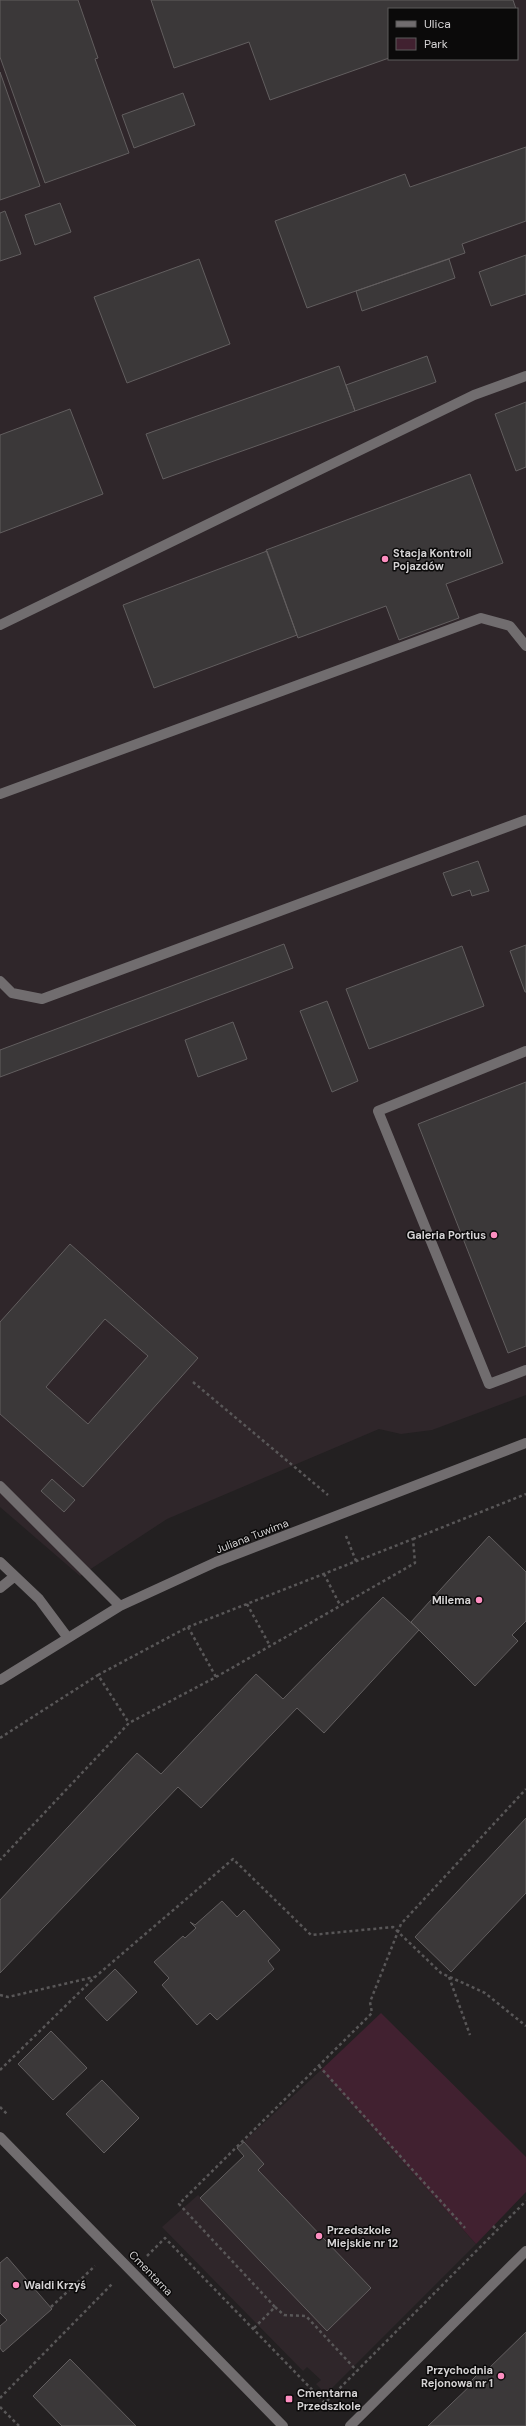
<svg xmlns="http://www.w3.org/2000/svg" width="526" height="2426" font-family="'DM Sans',sans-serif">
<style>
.built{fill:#2f262a;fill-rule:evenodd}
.green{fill:#412130}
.building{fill:#3b3839;stroke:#625e5f;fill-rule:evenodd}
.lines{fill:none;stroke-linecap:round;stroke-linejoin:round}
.path{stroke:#595758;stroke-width:2.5;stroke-dasharray:3 3;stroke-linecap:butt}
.minor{stroke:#716d6f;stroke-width:10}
.poi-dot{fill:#fd8ec0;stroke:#0b0a0a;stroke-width:1.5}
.labels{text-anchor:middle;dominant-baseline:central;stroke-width:3;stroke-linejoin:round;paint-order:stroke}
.poi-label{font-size:11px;font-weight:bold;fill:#d5d3d4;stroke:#0b0a0a;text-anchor:start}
.street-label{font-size:11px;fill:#d5d3d4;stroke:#0b0a0a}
</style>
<rect width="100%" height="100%" fill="#232021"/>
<path class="built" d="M0,0H526V1395L432,1430L401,1434L379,1429L167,1519L80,1576L0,1507ZM389,9H517V59H389Z
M321,2070L476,2244L326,2394L316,2384L321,2380L307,2367L303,2371L162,2227L198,2195L201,2198L244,2156L237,2148Z"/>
<path class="green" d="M381,2013L526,2157V2192L476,2244L321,2070Z"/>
<path class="building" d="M0,0H78L98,58L95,59L129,153L45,183L0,57Z
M151,0H513L516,9H389V58L270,100L249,42L174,68Z
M0,72L40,186L0,200Z
M183,93L195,125L134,148L122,115Z
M526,147V221L462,244L465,253L307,308L275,221L405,174L410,187Z
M60,203L71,232L35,245L25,215Z
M5,211L21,254L0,261V213Z
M526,255V294L491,306L479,272Z
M199,259L230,344L127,383L94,297Z
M449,259L455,278L362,311L356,291Z
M427,356L436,382L355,411L346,385Z
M339,366L355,411L163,479L146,434Z
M526,402V467L516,471L495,414Z
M70,409L103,494L0,533V435Z
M470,474L503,563L446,584L459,618L399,640L386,606L298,638L266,550Z
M267,551L297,635L154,688L123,605Z
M478,861L489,891L472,896L470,890L452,896L443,873Z
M284,944L293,968L0,1077V1050Z
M526,945V992H525L510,951Z
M462,946L484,1006L369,1049L346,989Z
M327,1001L358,1081L332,1092L300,1011Z
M233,1022L247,1059L198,1077L185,1040Z
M526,1082V1346L508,1353L418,1124Z
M70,1244L198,1358L83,1487L0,1414V1322ZM105,1319L148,1356L88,1424L46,1387Z
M52,1479L75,1500L64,1512L41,1491Z
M489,1536L526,1572V1621L512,1635L518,1641L475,1686L411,1622Z
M383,1597L419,1630L324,1733L297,1708L201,1808L178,1787L0,1973V1900L137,1753L161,1774L256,1674L283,1699Z
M526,1818V1893L451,1972L415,1937Z
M222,1901L237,1917L244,1910L280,1950L268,1961L274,1969L217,2020L210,2013L197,2025L162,1985L169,1978L154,1962L183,1936L185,1938L196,1928L190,1922L195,1925Z
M115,1969L137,1992L107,2021L85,1998Z
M51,2031L87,2068L53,2100L18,2064Z
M102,2080L139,2118L104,2153L66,2114Z
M244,2142L264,2164L258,2170L371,2288L327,2331L200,2198L244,2156L237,2148Z
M7,2257L52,2309L3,2352L0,2348V2326L7,2320L0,2313V2263Z
M526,2332V2426H428L473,2383L471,2381L483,2369L486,2371Z
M70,2359L136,2426H62L33,2396Z"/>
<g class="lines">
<path class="path" d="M193,1382L328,1495
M346,1536L356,1561
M413,1539L526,1494
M324,1574L340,1605
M247,1604L270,1646
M188,1627L216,1677
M98,1675L188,1627L413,1539L415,1563L216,1677L129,1723
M0,1738L98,1675L129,1723L0,1860
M449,1977L470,2035
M0,1995L8,1997L94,1977
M319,2066L465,2228
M0,2070L95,1977L233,1859L311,1935L393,1927L441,1973L485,1993L526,2026
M0,2107L8,2115
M493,2226L497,2230
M147,2256L165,2238L325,2403L526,2201
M51,2307L95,2266
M275,2307L284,2315L306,2316L357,2371
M254,2328L275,2307L179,2204L372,2013L370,2002L401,1924L526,1789
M0,2398L112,2284
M325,2403L333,2411
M0,2407L19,2426"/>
<path class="minor" d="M0,625L474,395L526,376
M0,794L481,618L510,626L526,646
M0,981L12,993L42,999L526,820
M526,1051L378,1111L489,1384L526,1370
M0,1486L120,1606
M0,1562L39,1599L68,1638
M0,1588L15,1576
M0,1680L120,1606L216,1562L526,1443
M0,2137L283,2426
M350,2426L526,2251"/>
</g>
<g class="poi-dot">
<circle cx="385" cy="559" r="4"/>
<circle cx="494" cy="1235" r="4"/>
<circle cx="479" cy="1600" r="4"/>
<circle cx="319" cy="2236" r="4"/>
<circle cx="16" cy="2285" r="4"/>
<circle cx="501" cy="2376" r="4"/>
<rect x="285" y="2395" width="8" height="8" rx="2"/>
</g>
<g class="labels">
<g class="poi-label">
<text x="393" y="553">Stacja Kontroli<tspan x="393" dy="13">Pojazdów</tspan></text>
<text x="486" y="1235" text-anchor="end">Galeria Portius</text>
<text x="471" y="1600" text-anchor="end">Milema</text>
<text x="327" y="2230">Przedszkole<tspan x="327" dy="13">Miejskie nr 12</tspan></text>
<text x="24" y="2285">Waldi Krzyś</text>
<text x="493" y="2370" text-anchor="end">Przychodnia<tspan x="493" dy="13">Rejonowa nr 1</tspan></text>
<text x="297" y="2393">Cmentarna<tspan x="297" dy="13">Przedszkole</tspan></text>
</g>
<g class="street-label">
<text transform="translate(252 1536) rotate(-21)">Juliana Tuwima</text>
<text transform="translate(151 2273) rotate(46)">Cmentarna</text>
</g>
</g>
<rect x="388" y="8" width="130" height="52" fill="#0b0a0a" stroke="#5c5a5b"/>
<rect x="396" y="21" width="20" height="6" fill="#716d6f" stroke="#5c5a5b"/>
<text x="424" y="28" font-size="12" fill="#d5d3d4">Ulica</text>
<rect x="396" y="38" width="20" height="12" fill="#412130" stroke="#5c5a5b"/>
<text x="424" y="48" font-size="12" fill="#d5d3d4">Park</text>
</svg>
